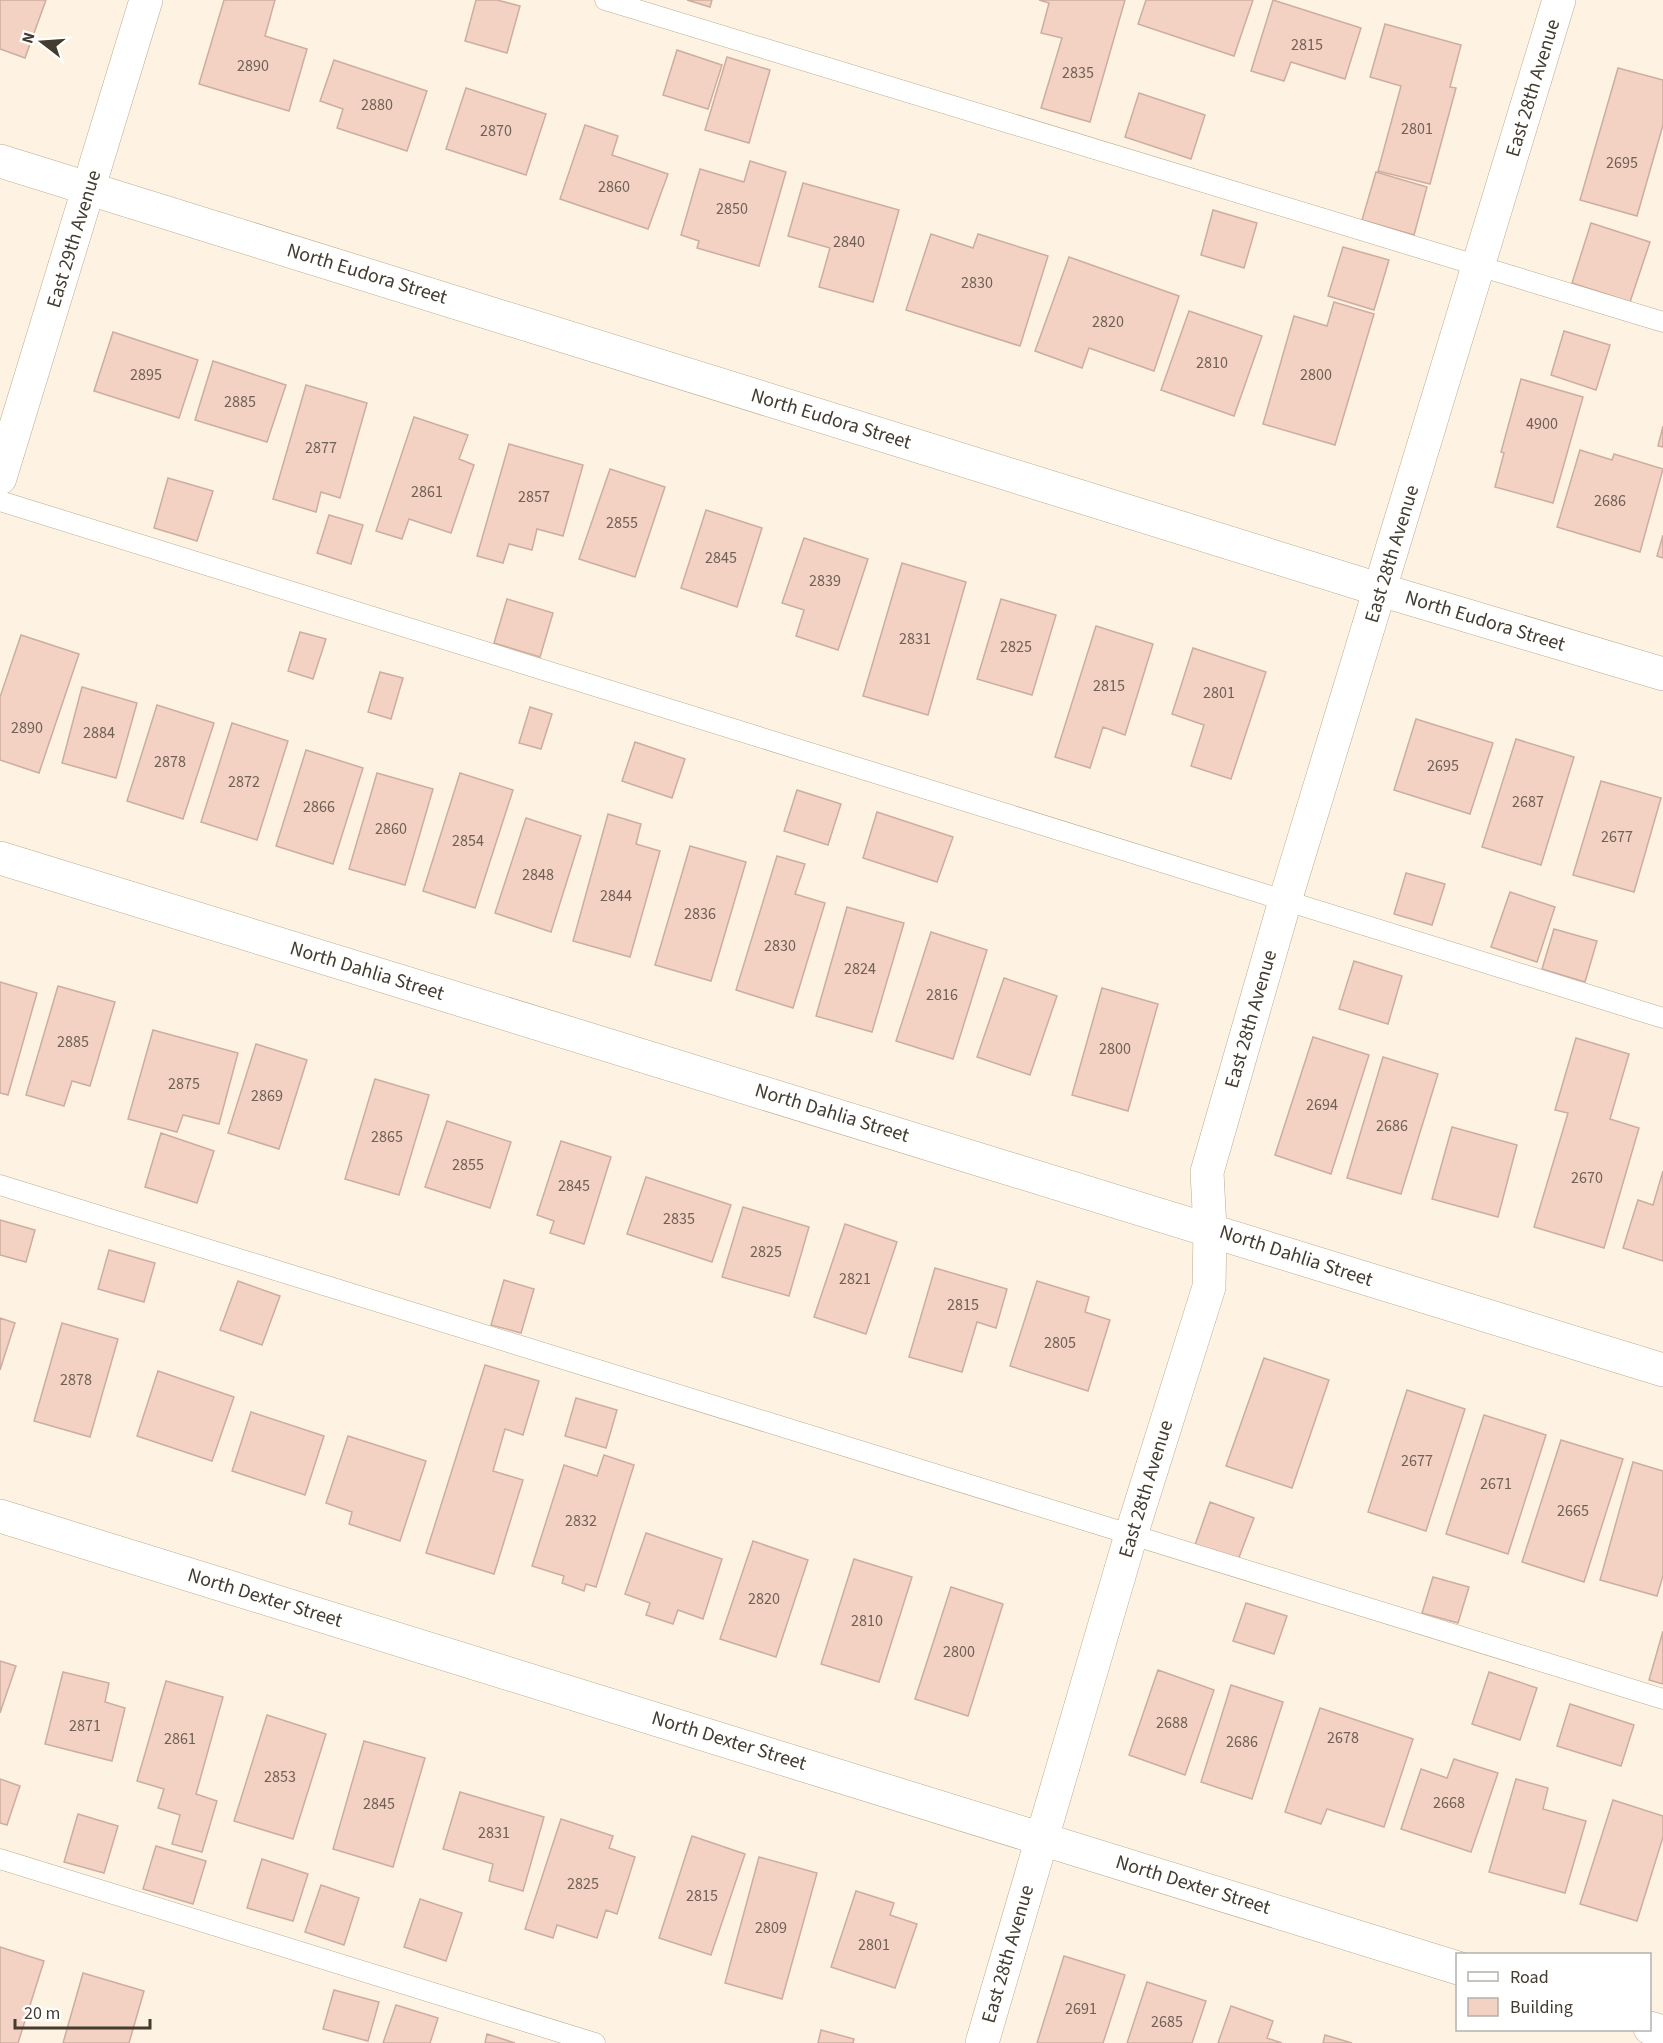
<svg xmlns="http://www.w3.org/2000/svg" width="1663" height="2043" font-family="'Source Sans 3',sans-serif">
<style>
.building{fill:#f3d1c3;stroke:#cdad9f;stroke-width:1.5}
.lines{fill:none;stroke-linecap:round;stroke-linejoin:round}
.lane-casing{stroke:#bbaa8e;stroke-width:21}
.street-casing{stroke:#bbaa8e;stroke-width:34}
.secondary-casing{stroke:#bbaa8e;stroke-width:34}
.lane{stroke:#fff;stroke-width:20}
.street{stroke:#fff;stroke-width:33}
.secondary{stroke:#fff;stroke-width:33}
.labels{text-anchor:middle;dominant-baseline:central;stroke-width:4.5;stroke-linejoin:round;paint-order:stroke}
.number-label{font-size:16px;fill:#6f6155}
.street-label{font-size:20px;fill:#433c30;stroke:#fff}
</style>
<rect width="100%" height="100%" fill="#fef3e2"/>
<path class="building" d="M0,0H46L25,58L0,49Z
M224,0H275L265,36L307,49L289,111L199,84Z
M476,0H497L520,6L507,53L465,41Z
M687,0H712L710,7Z
M1039,0H1125L1090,122L1041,108L1062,38L1041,33L1049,3Z
M1146,0H1253L1234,56L1138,24Z
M1273,0L1361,28L1345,79L1291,62L1284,81L1251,71Z
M1385,24L1461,45L1450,87L1456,88L1430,184L1378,171L1401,86L1370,77Z
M677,50L722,65L708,109L663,95Z
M727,57L770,70L749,143L705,130Z
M334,60L427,91L407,151L337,128L343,109L320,101Z
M1618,68L1663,80V125L1637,216L1580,200Z
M466,88L546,114L526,175L446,149Z
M1139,93L1205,115L1191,159L1125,137Z
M585,125L618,136L612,155L668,174L648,229L560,199Z
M750,161L786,172L759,266L697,248L699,241L681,235L700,169L744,182Z
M1376,172L1427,187L1414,235L1362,220Z
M803,183L899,210L873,302L819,287L830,248L788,236Z
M1213,210L1257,223L1244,268L1201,255Z
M1591,223L1650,242L1630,302L1572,283Z
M931,234L973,248L978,234L1048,256L1020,346L906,310Z
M1343,247L1389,260L1374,310L1328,296Z
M1069,257L1179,296L1154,371L1089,348L1082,368L1035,351Z
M1334,302L1374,314L1335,445L1263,424L1294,316L1327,326Z
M1189,311L1262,336L1234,416L1161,390Z
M1564,331L1610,345L1596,390L1551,375Z
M113,332L198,360L179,418L94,391Z
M213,361L286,385L267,442L195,420Z
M1521,379L1583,397L1553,503L1495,487L1504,453L1501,452Z
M306,385L367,403L340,498L321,492L316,512L273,499Z
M414,417L468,435L459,459L474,465L451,533L409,519L402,539L376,531Z
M1663,426V447L1658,446Z
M509,444L583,465L563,536L537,529L532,550L509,544L503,563L477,556Z
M1580,450L1612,460L1614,454L1663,469L1640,552L1557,527Z
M610,469L665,487L635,577L579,559Z
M168,478L213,491L197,541L154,528Z
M706,510L762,528L737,607L681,588Z
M329,515L363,525L351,564L317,553Z
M1663,535V558L1657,556Z
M804,538L868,559L838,650L796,636L804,610L782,603Z
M902,563L966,582L928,715L863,696Z
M507,599L553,613L540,657L494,643Z
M1001,599L1056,615L1032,695L977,679Z
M1096,626L1153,644L1125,735L1103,727L1090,768L1055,757Z
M300,632L326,639L313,679L288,671Z
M21,635L79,654L39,773L0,760V697Z
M1193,648L1266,672L1231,779L1191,766L1204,725L1172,714Z
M380,672L403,678L391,719L368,712Z
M82,687L137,703L116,778L62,763Z
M157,705L214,723L183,819L127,801Z
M530,707L552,714L541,749L519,743Z
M1416,719L1493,743L1470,814L1394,790Z
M232,723L288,741L257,840L201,822Z
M1516,739L1574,757L1541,865L1482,847Z
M635,742L685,759L672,798L622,781Z
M306,750L363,768L333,864L276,846Z
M377,773L433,789L405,885L349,869Z
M460,773L513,790L475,908L423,891Z
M1601,781L1661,798L1634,892L1573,875Z
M797,790L841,804L828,845L784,831Z
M877,812L953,837L937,882L863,858Z
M608,814L641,824L636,844L660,851L630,957L573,941Z
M526,818L581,836L551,932L495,913Z
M690,846L746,862L711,981L655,965Z
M777,856L805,864L795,894L825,903L793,1008L736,990Z
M1406,873L1445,884L1432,925L1394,914Z
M1510,892L1555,907L1537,962L1491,947Z
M847,907L904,923L872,1032L816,1016Z
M1554,929L1597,941L1585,982L1542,969Z
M931,932L987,950L953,1059L896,1041Z
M1354,961L1402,976L1388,1024L1339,1009Z
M1004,978L1057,996L1030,1075L977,1057Z
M0,982L37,993L8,1095L0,1093Z
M58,986L115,1002L90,1086L72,1081L64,1106L26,1095Z
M1102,988L1158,1004L1128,1111L1072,1095Z
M153,1030L238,1053L219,1124L183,1115L177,1132L128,1119Z
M1313,1037L1369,1055L1331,1174L1275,1155Z
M1576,1038L1629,1054L1610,1119L1639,1128L1604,1248L1534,1227L1568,1113L1555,1110Z
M256,1044L307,1060L279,1149L228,1133Z
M1383,1057L1438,1074L1401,1194L1347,1178Z
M375,1079L429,1095L399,1195L345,1179Z
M447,1121L511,1142L490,1208L425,1187Z
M1452,1127L1517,1145L1498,1217L1432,1199Z
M161,1133L214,1151L197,1203L145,1187Z
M561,1141L611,1157L584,1244L550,1233L554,1221L537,1215Z
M1663,1171V1261L1623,1248L1638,1200L1653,1205Z
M646,1177L731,1205L712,1262L627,1234Z
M743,1207L809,1227L789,1296L722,1277Z
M0,1220L35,1230L26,1262L0,1255Z
M845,1224L897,1242L866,1334L814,1317Z
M109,1250L155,1263L144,1302L98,1289Z
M935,1268L1007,1289L996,1328L977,1322L962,1372L909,1357Z
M504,1280L534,1289L521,1333L491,1325Z
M238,1281L280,1296L262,1345L220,1330Z
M1037,1281L1089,1297L1085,1312L1110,1320L1088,1391L1010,1366Z
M0,1318L15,1323L0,1370Z
M62,1323L118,1339L90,1437L34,1421Z
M1264,1358L1329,1380L1292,1488L1226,1466Z
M485,1365L539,1381L523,1435L505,1429L493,1471L523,1480L494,1574L426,1553Z
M158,1371L234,1397L212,1461L137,1436Z
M1407,1390L1465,1409L1426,1531L1368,1512Z
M576,1398L617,1410L606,1448L565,1436Z
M251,1412L324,1436L305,1495L232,1471Z
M1484,1415L1546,1435L1508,1554L1446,1534Z
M348,1436L426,1461L400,1541L349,1524L352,1512L326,1503Z
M1561,1440L1623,1459L1584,1582L1522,1562Z
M604,1455L634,1465L596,1587L586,1584L584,1591L562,1583L564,1576L532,1566L564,1465L597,1476Z
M1633,1462L1663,1471V1576L1657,1596L1600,1580Z
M1210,1502L1254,1518L1238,1560L1195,1545Z
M646,1533L722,1559L703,1619L678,1610L673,1624L646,1615L650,1603L625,1594Z
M753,1541L808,1560L776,1657L720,1639Z
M854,1559L912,1577L879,1682L821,1664Z
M1433,1577L1469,1587L1458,1623L1422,1613Z
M951,1587L1003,1604L968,1716L915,1699Z
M1246,1603L1287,1616L1274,1654L1233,1641Z
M1663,1631V1684L1649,1680Z
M0,1661L16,1666L0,1713Z
M1158,1670L1214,1690L1185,1775L1129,1755Z
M63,1672L109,1683L105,1702L125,1708L112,1761L45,1744Z
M1489,1672L1537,1688L1520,1740L1472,1724Z
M166,1681L223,1697L196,1794L217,1801L202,1852L172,1844L180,1815L158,1808L164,1789L137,1781Z
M1231,1685L1283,1702L1252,1799L1201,1782Z
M1570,1704L1634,1725L1621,1766L1557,1746Z
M1320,1708L1413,1739L1384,1827L1327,1809L1321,1824L1285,1812Z
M267,1715L326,1734L293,1839L234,1821Z
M364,1741L425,1758L393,1867L333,1849Z
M1454,1759L1498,1773L1471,1852L1401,1829L1421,1769L1447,1778Z
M0,1779L20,1786L7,1825L0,1823Z
M1516,1779L1548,1788L1543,1809L1586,1821L1565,1893L1489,1872Z
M460,1792L544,1817L523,1891L489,1881L493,1864L443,1849Z
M1613,1800L1663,1816V1837L1637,1921L1580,1904Z
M78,1814L118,1826L104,1873L64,1862Z
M561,1819L613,1836L609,1848L635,1857L617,1914L606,1910L597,1938L557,1925L553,1938L525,1929Z
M692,1836L745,1854L711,1955L659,1938Z
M156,1846L206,1861L193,1904L143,1889Z
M759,1857L817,1873L782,1999L725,1983Z
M262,1859L308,1874L293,1921L247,1908Z
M321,1885L359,1898L344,1945L305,1932Z
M856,1891L894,1903L890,1915L917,1924L895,1988L831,1967Z
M420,1899L462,1913L446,1961L404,1947Z
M0,1947L44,1961L18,2043H0Z
M1064,1956L1125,1975L1103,2043H1037Z
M83,1973L144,1991L129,2043H63Z
M1147,1982L1206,2001L1192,2043H1127Z
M334,1990L379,2002L368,2041L323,2029Z
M396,2005L438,2018L430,2043H383Z
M1231,2006L1273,2021L1267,2038L1282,2043H1218Z
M821,2030L854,2039L853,2043H818Z
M487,2034L515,2043H485Z
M1325,2035L1352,2043H1323Z"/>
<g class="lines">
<defs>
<path id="lane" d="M605,0L1663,322
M0,501L1663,1018
M0,1185L1663,1699
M0,1859L595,2043"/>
<path id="street" d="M0,161L1381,590L1663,674
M0,858L1663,1370
M0,1516L1458,1968
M1650,2028L1663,2032
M982,2043L1131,1535L1209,1287L1210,1229L1207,1172L1285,901L1559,0"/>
<path id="secondary" d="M0,478L146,0"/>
</defs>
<use href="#lane" class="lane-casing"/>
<use href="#street" class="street-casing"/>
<use href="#secondary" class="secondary-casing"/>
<use href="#lane" class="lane"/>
<use href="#street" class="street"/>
<use href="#secondary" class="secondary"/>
</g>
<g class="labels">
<g class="number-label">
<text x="1307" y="45">2815</text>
<text x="253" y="66">2890</text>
<text x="1078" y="73">2835</text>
<text x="377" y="105">2880</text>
<text x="1417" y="129">2801</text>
<text x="496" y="131">2870</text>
<text x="1622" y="163">2695</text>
<text x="614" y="187">2860</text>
<text x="732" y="209">2850</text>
<text x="849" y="242">2840</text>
<text x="977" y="283">2830</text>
<text x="1108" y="322">2820</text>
<text x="1212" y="363">2810</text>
<text x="146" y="375">2895</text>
<text x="1316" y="375">2800</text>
<text x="240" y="402">2885</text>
<text x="1542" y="424">4900</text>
<text x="321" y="448">2877</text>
<text x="427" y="492">2861</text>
<text x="534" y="497">2857</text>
<text x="1610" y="501">2686</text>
<text x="622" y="523">2855</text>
<text x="721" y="558">2845</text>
<text x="825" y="581">2839</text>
<text x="915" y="639">2831</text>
<text x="1016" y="647">2825</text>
<text x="1109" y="686">2815</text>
<text x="1219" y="693">2801</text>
<text x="27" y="728">2890</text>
<text x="99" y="733">2884</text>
<text x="170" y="762">2878</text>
<text x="1443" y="766">2695</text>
<text x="244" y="782">2872</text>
<text x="1528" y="802">2687</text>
<text x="319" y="807">2866</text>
<text x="391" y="829">2860</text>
<text x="1617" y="837">2677</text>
<text x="468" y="841">2854</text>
<text x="538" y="875">2848</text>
<text x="616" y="896">2844</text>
<text x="700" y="914">2836</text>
<text x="780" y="946">2830</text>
<text x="860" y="969">2824</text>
<text x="942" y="995">2816</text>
<text x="73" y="1042">2885</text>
<text x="1115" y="1049">2800</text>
<text x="184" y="1084">2875</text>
<text x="267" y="1096">2869</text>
<text x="1322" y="1105">2694</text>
<text x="1392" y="1126">2686</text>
<text x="387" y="1137">2865</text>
<text x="468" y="1165">2855</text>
<text x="1587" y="1178">2670</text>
<text x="574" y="1186">2845</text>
<text x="679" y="1219">2835</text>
<text x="766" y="1252">2825</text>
<text x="855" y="1279">2821</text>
<text x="963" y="1305">2815</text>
<text x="1060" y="1343">2805</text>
<text x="76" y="1380">2878</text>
<text x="1417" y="1461">2677</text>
<text x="1496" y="1484">2671</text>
<text x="1573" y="1511">2665</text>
<text x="581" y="1521">2832</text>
<text x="764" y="1599">2820</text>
<text x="867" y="1621">2810</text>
<text x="959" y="1652">2800</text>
<text x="1172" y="1723">2688</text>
<text x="85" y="1726">2871</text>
<text x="1343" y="1738">2678</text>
<text x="180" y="1739">2861</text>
<text x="1242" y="1742">2686</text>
<text x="280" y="1777">2853</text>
<text x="1449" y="1803">2668</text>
<text x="379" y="1804">2845</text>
<text x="494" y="1833">2831</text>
<text x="583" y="1884">2825</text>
<text x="702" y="1896">2815</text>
<text x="771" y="1928">2809</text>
<text x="874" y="1945">2801</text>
<text x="1081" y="2009">2691</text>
<text x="1167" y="2022">2685</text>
</g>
<g class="street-label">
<text transform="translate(1533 88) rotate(-73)">East 28th Avenue</text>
<text transform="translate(74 239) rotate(-73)">East 29th Avenue</text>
<text transform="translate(367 274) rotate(17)">North Eudora Street</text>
<text transform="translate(831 419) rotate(17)">North Eudora Street</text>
<text transform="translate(1392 554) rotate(-73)">East 28th Avenue</text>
<text transform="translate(1485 621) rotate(17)">North Eudora Street</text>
<text transform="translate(367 971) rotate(17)">North Dahlia Street</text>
<text transform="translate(1251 1019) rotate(-74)">East 28th Avenue</text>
<text transform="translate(832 1113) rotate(17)">North Dahlia Street</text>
<text transform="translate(1296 1256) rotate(18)">North Dahlia Street</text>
<text transform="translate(1146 1489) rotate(-73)">East 28th Avenue</text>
<text transform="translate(265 1598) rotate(17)">North Dexter Street</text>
<text transform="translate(729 1741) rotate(17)">North Dexter Street</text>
<text transform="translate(1193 1885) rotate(17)">North Dexter Street</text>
<text transform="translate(1008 1954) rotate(-74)">East 28th Avenue</text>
</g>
</g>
<rect x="1456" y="1953" width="195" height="78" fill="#ffffff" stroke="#b4b1ac" stroke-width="1.5"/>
<rect x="1468" y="1972" width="30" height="9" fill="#ffffff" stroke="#b4b1ac" stroke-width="1.5"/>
<text x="1510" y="1983" font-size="18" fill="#433c30">Road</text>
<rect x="1468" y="1998" width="30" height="18" fill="#f3d1c3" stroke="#b4b1ac" stroke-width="1.5"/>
<text x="1510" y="2013" font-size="18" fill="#433c30">Building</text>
<g transform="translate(42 42) rotate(287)" stroke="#ffffff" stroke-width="4.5" paint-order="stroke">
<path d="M0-4.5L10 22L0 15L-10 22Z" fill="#433c30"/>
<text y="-9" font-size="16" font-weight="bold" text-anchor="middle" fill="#433c30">N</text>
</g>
<path d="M15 2019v9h135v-9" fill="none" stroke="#433c30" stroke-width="3"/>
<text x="24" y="2019" font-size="18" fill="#433c30" stroke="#ffffff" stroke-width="4.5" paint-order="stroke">20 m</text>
</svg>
